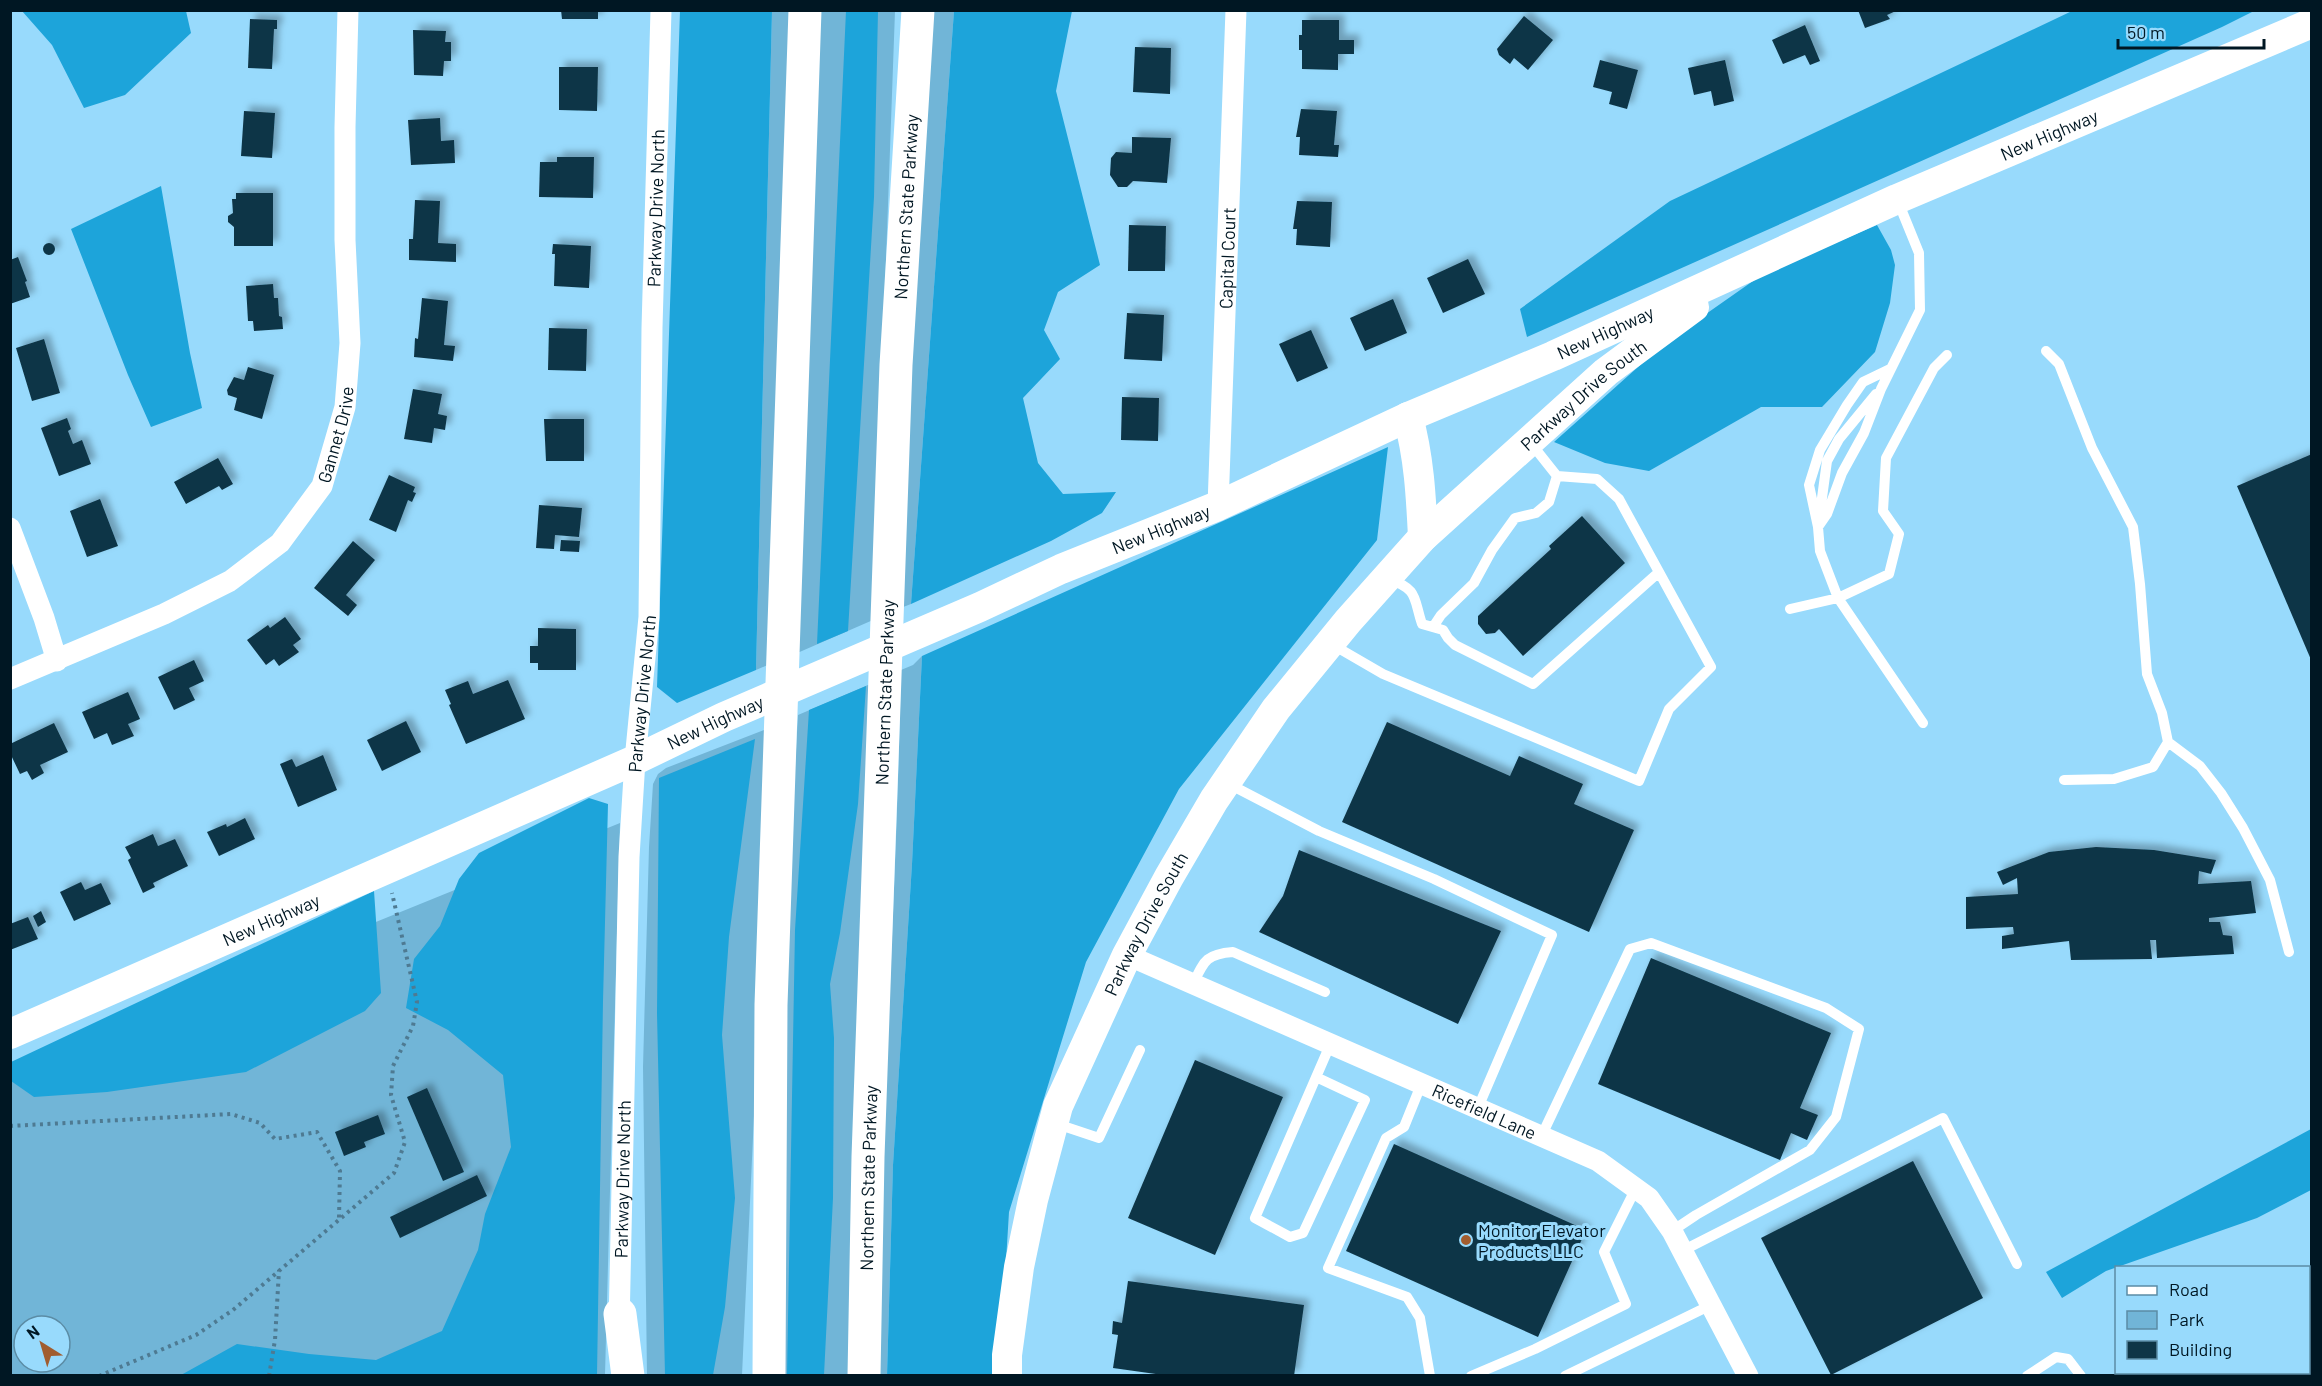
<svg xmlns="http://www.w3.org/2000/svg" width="2322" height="1386" font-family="Barlow,sans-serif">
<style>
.green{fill:#71b5d7;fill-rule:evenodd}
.forest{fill:#1da4da}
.building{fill:#0e3546;filter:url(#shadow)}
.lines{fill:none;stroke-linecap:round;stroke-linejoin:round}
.path{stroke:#4e7a92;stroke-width:4;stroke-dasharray:3 4.5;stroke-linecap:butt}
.lane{stroke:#fff;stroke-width:10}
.street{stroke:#fff;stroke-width:21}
.secondary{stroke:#fff;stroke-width:30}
.highway{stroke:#fff;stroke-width:33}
.poi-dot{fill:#a15d2f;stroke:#98dafc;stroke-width:2}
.labels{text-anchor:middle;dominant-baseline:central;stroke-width:6;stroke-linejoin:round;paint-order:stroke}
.street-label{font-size:18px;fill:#001723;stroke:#98dafc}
.poi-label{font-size:18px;fill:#001723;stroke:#98dafc;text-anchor:start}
</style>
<defs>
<filter id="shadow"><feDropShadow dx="5.5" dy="-5.5" stdDeviation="3" flood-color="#0004"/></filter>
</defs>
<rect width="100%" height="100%" fill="#98dafc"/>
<path class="green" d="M772,11H791L770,664L756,670Z
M819,11H895L873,620L795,654Z
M927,11H954L911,604L898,609Z
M922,656L912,864L893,1165L887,1375L875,1376C881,1140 896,906 901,670L913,665Z
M875,682L850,1375L775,1376L782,998L798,715Z
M772,727L742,1375L647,1376L643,1067L649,847L653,784L658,774L666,768Z
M620,823L605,1375L11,1376V1070ZM24,1326H60V1362H24Z"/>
<path class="forest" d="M22,11H186L191,33L125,95L84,108L52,45Z
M680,11H772L756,670L677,703L657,687Z
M846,11H878L874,197L848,631L817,644Z
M954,11H1072L1056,91L1100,265L1058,292L1044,330L1060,359L1023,398L1038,463L1063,494L1116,492L1102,513L1051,541L911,604Z
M2072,11H2254L2222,27L1527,337L1520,309L1670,201Z
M161,186L190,353L202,408L151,427L128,375L71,229Z
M1877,225L1891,250L1895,265L1890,303L1875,352L1822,407H1761L1649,471L1605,463L1554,442L1666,342L1763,274Z
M1388,447L1377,540L1179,789L1086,962L1009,1212L999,1375L887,1376L893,1165L912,864L922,656Z
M866,686L858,804L840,933L830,984L834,1038L833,1198L824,1375H787L795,930L809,710Z
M755,739L729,937L722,1035L735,1198L725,1307L713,1375H665L657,1013L659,778Z
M589,798L608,804L603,1001L597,1375H181L237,1344L309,1354L376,1360L442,1331L478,1250L485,1214L511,1147L503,1075L448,1030L406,1008L414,959L440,926L459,879L479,853Z
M374,891L381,993L365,1011L246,1072L107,1092L34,1097L11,1081V1062Z
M2311,1129V1190L2257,1218L2106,1271L2062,1298L2046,1272Z"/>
<path class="building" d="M561,10H598V19H562Z
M1858,10H1898L1887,15L1890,19L1865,28Z
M1524,16L1553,40L1528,70L1514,58L1510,64L1499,55L1497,49Z
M250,19L277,20V29H274L272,69L248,68Z
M1302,20H1339V40H1354V54H1338V70L1302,69V50H1299V35H1302Z
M1805,25L1820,61L1810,65L1805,55L1783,64L1772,40Z
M413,30L446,31L445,42H451V61H444L443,76L414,75Z
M1135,47L1171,48L1170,94L1133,92Z
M1600,60L1638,70L1627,109L1609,104L1612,92L1593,87Z
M1725,60L1734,101L1714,106L1711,91L1694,95L1688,68Z
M559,67H598L597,111L559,110Z
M1301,109L1337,111L1334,145H1339L1338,157L1299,155L1300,137H1296Z
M244,111L275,113L272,158L241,156Z
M440,118L441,141L454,140L455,163L411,165L408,120Z
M1132,137L1171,138L1167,183L1133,181L1127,187H1118L1110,175L1111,158L1116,152L1132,153Z
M557,157H594L593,198L539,197L540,162H557Z
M236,193H273V246H234V227L228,222V216L233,213L232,199H236Z
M415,200L440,201L438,243L456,244V262L409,260V239H413Z
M1297,201L1332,202L1330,247L1296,245L1297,229H1293Z
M1129,225L1166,226L1165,271H1128Z
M43 249a6 6 0 1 1 12 0a6 6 0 1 1-12 0Z
M553,244L591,246L589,288L554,286L555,254H552Z
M18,257L27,281L25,282L30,297L10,304V260Z
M1468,259L1485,294L1443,313L1427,278Z
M273,284L274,298H278L279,316L282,317L283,329L254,331L253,321H248L246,286Z
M422,298L448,301L444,345L455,346L453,361L414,357L415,338L418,339Z
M1393,299L1407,333L1365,351L1350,318Z
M1127,313L1164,315L1162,361L1124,359Z
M549,328L587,329L586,371L548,370Z
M1311,330L1328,368L1297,382L1279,344Z
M44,339L60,393L32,401L16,348Z
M248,367L274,375L262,419L234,410L237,398L228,395L227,390L234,377L244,380Z
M413,389L442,394L438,414L447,416L445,430L434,428L432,443L404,439Z
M1122,397L1159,398L1158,441L1121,440Z
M67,418L71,429L68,431L73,444L82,440L91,464L59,476L41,428Z
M544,419H584V461H546Z
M2312,454V662L2237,486Z
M218,458L233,484L222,490L219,486L186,504L174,482Z
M389,475L415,487L413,492L416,493L412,502L408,500L396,532L369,520Z
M100,499L118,546L87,557L70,511Z
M539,505L582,508L579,537L555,535L554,549L536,548Z
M1582,516L1625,563L1523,656L1499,629L1495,633L1486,634L1478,624V616L1551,549L1549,546Z
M561,540L580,541L579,552L560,551Z
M353,541L375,560L346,595L357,605L348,616L314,588Z
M285,617L301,639L293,645L299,652L279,666L274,659L266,665L247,640L268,625L270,628Z
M538,628L576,629V670H538V663H530V646H538Z
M194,660L204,681L189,688L195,700L174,710L158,677Z
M508,680L525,719L466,744L449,705L451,704L445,690L468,681L473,694Z
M128,692L140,719L128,724L134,736L112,745L107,733L94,739L82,712Z
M406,721L421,752L382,771L367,740Z
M1387,722L1510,776L1519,756L1583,784L1574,804L1634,830L1589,932L1342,822Z
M54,723L68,752L40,765L44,773L32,780L27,771L20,774L10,753V744Z
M323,755L337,790L298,807L280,764L292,759L296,767Z
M245,818L255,839L219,856L207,832L226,824L227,827Z
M153,834L158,846L175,839L188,866L153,883L155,887L143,893L128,860L131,858L125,847Z
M2096,847L2154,850L2216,860L2211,874L2199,871L2198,884L2251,881L2256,913L2209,918V922H2220L2223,935L2232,936L2234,954L2157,958L2156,940H2150L2152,959L2071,960L2069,941L2002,949V936L2014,934L2013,927L1966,929V897L2018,894L2017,878L2003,885L1997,872L2049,852Z
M1299,850L1501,931L1458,1024L1259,932L1283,896Z
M81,882L85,890L101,883L111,904L74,921L60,892Z
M41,911L46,922L38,927L33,916Z
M28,917L38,939L10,950V924Z
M1651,958L1831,1033L1800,1108L1818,1115L1807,1140L1791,1133L1780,1160L1598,1084Z
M1195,1060L1283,1097L1215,1255L1128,1218Z
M427,1088L464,1172L443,1181L407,1097Z
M378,1115L385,1134L364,1142L366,1147L344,1156L335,1132Z
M1394,1144L1586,1230L1538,1337L1346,1251Z
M1913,1161L1983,1298L1831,1375L1761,1238Z
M477,1175L487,1196L400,1238L390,1217Z
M1128,1281L1304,1305L1294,1376H1170L1113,1368L1118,1335L1112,1334L1113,1321L1122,1323Z"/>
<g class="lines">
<path class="path" d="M10,1126L231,1114L260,1123L275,1139L317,1132L340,1171L339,1218
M99,1376L196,1335L233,1310L394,1173L405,1142L391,1095L393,1066L413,1026L417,1002L392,893
M269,1376L275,1340L279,1270"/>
<path class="lane" d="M2046,351L2059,364L2092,448L2133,527L2140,584L2147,674L2162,713L2168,742L2153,767L2114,779L2064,780
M1890,369L1863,382L1847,405L1820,450L1809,485L1818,527L1820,551L1838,598L1889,574L1899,534L1883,511L1886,458L1934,368L1947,355
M1819,520L1827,461L1839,439L1876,394
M1818,527L1827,514L1842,473L1864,433L1881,389L1920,310L1919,253L1897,199
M1389,579C1419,590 1413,597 1422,624L1443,630L1448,638L1455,645L1533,684L1658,573
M1790,609L1838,598L1923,723
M1433,627L1441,615L1474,583L1492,550L1515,518L1536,513L1549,502L1557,476
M1333,645L1383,674L1639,781L1669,709L1711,667L1619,499L1597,479L1557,476L1530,442
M2168,742L2200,766L2221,793L2243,828L2270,880L2289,952
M1227,783L1319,831L1434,879L1552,935L1477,1110
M1193,984C1204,961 1206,954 1233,952L1325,992
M1316,1077L1365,1100L1303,1233L1290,1237L1255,1218L1330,1045
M1421,1085L1404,1127L1386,1138L1328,1268L1407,1297L1420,1318L1430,1376
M1054,1123L1099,1138L1140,1050
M1541,1137L1630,949L1651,943L1826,1008L1859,1029L1836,1117L1810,1150L1696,1215L1672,1231
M1682,1251L1943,1118L2017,1264
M2308,1364L2312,1362
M1471,1376L1535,1349L1626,1304L1604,1252L1636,1188
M1565,1376L1711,1305
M2027,1376L2056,1357L2068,1359L2081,1376
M2294,1376L2298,1372"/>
<g class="street">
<path id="s1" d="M1218,506L1236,10"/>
<path d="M10,528L44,618L57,661"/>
<path id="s2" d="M10,679L164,614L230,581L280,543L322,486L345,407L350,343L345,240V127L348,10"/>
<path id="s3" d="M1127,955L1598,1161L1649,1198L1672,1231L1748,1376"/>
<path id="s4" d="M619,1327L629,857L635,760L649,617L652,328L661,10"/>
</g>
<g class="secondary">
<path d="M1408,417C1419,457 1421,496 1423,537"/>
<path id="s5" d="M10,1034L635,760L724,717L980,607L1061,569L1218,506L1408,417L1553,356L1897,199L2312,23"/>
<path id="s6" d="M1007,1376V1355L1019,1267L1033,1200L1058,1106L1127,955L1169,877L1214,800L1276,709L1348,621L1423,537L1606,372L1694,307"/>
</g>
<g class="highway">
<path d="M620,1314L628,1376"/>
<path d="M769,1376L771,1005L805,10"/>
<path id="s7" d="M864,1376L868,1157L896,365L918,10"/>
</g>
</g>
<circle class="poi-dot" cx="1466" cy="1240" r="6"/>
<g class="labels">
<g class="street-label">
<text stroke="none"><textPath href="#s5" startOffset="2229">New Highway</textPath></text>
<text stroke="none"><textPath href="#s7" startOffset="1170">Northern State Parkway</textPath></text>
<text stroke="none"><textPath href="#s4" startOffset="1120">Parkway Drive North</textPath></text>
<text stroke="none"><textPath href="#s1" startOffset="248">Capital Court</textPath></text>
<text stroke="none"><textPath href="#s5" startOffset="1743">New Highway</textPath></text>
<text stroke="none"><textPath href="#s6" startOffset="1170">Parkway Drive South</textPath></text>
<text stroke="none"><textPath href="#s2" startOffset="428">Gannet Drive</textPath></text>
<text stroke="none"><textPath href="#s5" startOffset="1257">New Highway</textPath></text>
<text stroke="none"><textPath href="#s4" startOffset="634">Parkway Drive North</textPath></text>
<text stroke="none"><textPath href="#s7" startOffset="684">Northern State Parkway</textPath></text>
<text stroke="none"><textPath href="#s5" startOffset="771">New Highway</textPath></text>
<text stroke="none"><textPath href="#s5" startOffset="285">New Highway</textPath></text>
<text stroke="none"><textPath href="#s6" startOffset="478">Parkway Drive South</textPath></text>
<text stroke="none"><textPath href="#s3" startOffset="390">Ricefield Lane</textPath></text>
<text stroke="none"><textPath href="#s4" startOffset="148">Parkway Drive North</textPath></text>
<text stroke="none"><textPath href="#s7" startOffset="198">Northern State Parkway</textPath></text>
</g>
<g class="poi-label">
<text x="1478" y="1230">Monitor Elevator<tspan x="1478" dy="21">Products LLC</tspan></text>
</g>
</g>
<rect width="2322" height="1386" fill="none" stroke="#001723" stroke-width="24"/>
<rect x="2115" y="1266" width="195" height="108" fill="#98dafc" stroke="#5b8ca5" stroke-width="1.5"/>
<rect x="2127" y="1286" width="30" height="9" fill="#ffffff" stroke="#5b8ca5" stroke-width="1.5"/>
<text x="2169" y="1296" font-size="18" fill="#001723">Road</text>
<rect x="2127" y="1311" width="30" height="18" fill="#71b5d7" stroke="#5b8ca5" stroke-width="1.5"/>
<text x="2169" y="1326" font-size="18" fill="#001723">Park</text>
<rect x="2127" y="1341" width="30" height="18" fill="#0e3546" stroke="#5b8ca5" stroke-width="1.5"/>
<text x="2169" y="1356" font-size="18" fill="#001723">Building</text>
<g transform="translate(42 1344) rotate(323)"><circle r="28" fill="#98dafc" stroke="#5b8ca5" stroke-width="1.5"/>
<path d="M0-4.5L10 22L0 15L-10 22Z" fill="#a15d2f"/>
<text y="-9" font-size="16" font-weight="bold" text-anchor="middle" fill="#001723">N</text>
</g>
<path d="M2118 39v9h146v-9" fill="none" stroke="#001723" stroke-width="3"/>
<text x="2127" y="39" font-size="18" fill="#001723" stroke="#98dafc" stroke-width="4.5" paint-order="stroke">50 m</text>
</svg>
